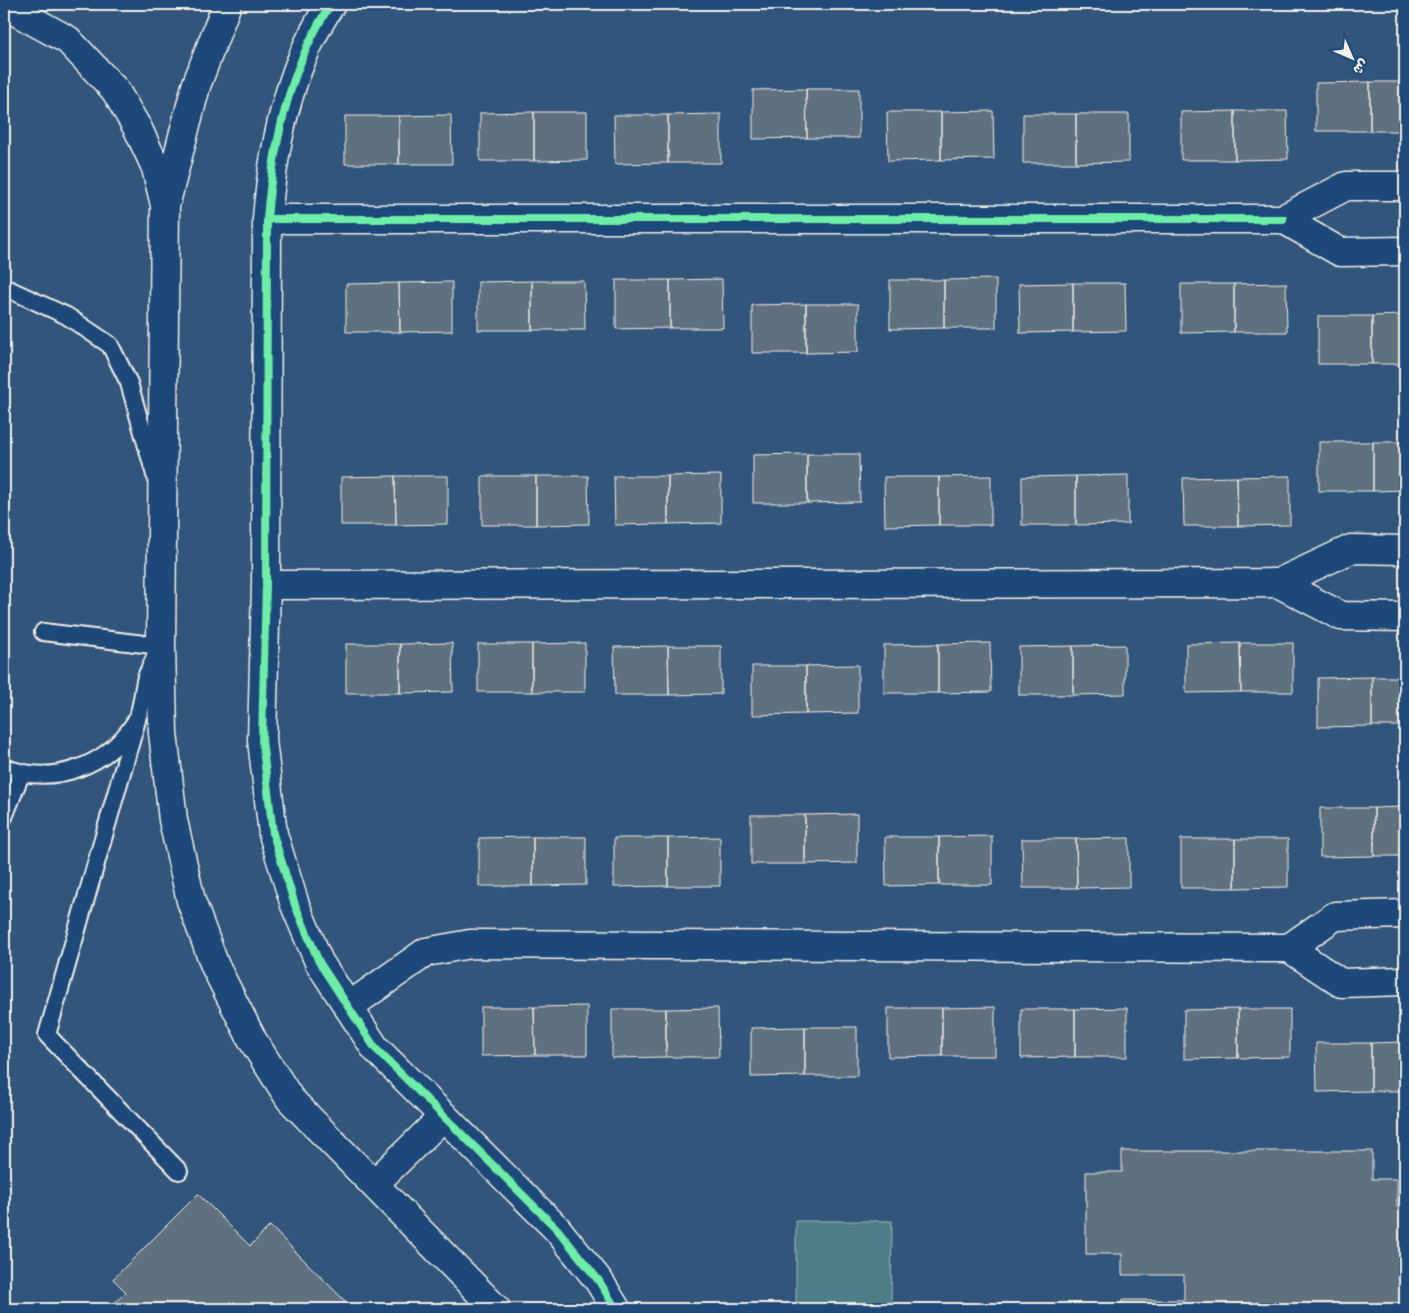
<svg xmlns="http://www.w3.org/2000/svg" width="1409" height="1313" font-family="Sriracha,'Playpen Sans Arabic',sans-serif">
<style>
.green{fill:#4e7d87;stroke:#a1b7b8}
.building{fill:#5f6f7f;stroke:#f4f1e8}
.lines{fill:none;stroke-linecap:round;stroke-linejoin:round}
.service-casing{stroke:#f4f1e8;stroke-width:20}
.minor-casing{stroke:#f4f1e8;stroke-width:31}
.secondary-casing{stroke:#f4f1e8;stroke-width:31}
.service{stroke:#1f4a7a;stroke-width:16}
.minor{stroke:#1f4a7a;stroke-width:28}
.secondary{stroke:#1f4a7a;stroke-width:28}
.cycleway-casing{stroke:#1f4a7a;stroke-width:11}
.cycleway{stroke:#6deda7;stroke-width:8}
</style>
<rect width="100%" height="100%" fill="#32557c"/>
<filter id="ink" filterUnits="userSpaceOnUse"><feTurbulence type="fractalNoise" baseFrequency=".02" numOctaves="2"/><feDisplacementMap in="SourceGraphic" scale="10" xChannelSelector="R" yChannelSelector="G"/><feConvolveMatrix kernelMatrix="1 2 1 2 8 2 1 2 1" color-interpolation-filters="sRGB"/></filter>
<g filter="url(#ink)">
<path class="green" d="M796,1221H892L891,1309H796Z"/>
<path class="building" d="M1370,82V131H1316V83Z
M1370,82H1405V131H1370Z
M806,89L807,138L753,139V90Z
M806,89H859V138H807Z
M993,111L994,159L941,160V112Z
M1235,111H1287L1288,159L1235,160Z
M1235,111V160H1181V112Z
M534,112H587V160L534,161Z
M534,112V161H480V113Z
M887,112H941V160L888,161Z
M721,114V163H668V115Z
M1023,114H1076V163H1023Z
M1076,114H1129V162L1076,163Z
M451,115L452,164H399V116Z
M614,115H668V163L615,164Z
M345,116H399V164H345Z
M722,279L723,328H670V280Z
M996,279V328H944V280Z
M616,280H670V328L616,329Z
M890,280H944V328L890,329Z
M532,281V330H478V282Z
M532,281H584L585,330H532Z
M452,282V331L400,332L399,283Z
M399,283L400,332H346V284Z
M1073,283H1125L1126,331L1073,332Z
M1073,283V332L1020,333L1019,284Z
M1286,283L1287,332H1234V284Z
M1181,284H1234V332L1181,333Z
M806,304V353H752V305Z
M806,304H858V352L806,353Z
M1405,315V364H1372V316Z
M1318,316H1372V364H1318Z
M1319,442H1373V491H1319Z
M1373,442H1405V490L1373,491Z
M807,454H859L860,502L807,503Z
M807,454V503H753V455Z
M721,475V523L668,524V476Z
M1128,475V524L1076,525V476Z
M395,476L396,525H341V477Z
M395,476H448V524L396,525Z
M482,476H536V525H482Z
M536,476H588L589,524L536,525Z
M614,476H668V524L615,525Z
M991,476V525H939V477Z
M1076,476V525H1022V477Z
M1290,476V525L1238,526L1237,477Z
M884,477H939V525L885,526Z
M1237,477L1238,526H1184L1183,478Z
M452,643L453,692L400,693V644Z
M585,643V692H532V644Z
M990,643L991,692L938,693V644Z
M1240,643L1241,692L1186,693V644Z
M1240,643H1293V692H1241Z
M346,644H400V693H346Z
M478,644H532V692H478Z
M938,644V693H884V645Z
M1125,645V694L1073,695V646Z
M668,646L669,695H615L614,647Z
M668,646H721V694L669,695Z
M1073,646V695H1019V647Z
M858,665V713L806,714V666Z
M752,666H806V714L752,715Z
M1372,677V726L1318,727V678Z
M1372,677H1405V726H1372Z
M1405,807V856H1374V808Z
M1320,808H1374V856L1320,857Z
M857,814V863L805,864V815Z
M751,815H805V864H751Z
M992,836V885H939V837Z
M533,837V886H479V838Z
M533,837H586V885L533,886Z
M720,837V886H668V838Z
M885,837H939V885L886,886Z
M614,838H668V886L614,887Z
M1129,838V887L1077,888L1076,839Z
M1022,839H1076L1077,888H1023Z
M1181,839H1235V888H1181Z
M1235,839H1288V887L1235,888Z
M587,1006V1055H535L534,1007Z
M481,1007H534L535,1055L481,1056Z
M995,1007V1056H942V1008Z
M718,1008L719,1057H666V1009Z
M888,1008H942V1056L888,1057Z
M1127,1008V1057H1075V1009Z
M612,1009H666V1057L612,1058Z
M1021,1009H1075V1057L1021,1058Z
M1238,1009H1290V1057L1238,1058Z
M1238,1009V1058L1184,1059V1010Z
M805,1027V1076L751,1077V1028Z
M805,1027H857V1076H805Z
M1405,1042V1091H1371V1043Z
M1316,1043H1371V1091L1317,1092Z
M1122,1151H1372V1179H1397V1207H1405V1309H1122V1300H1184V1275H1122V1254H1086V1172H1122Z
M198,1194L250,1246L270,1226L353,1309H108L126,1292L113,1279Z"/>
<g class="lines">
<defs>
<path id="service" d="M4,287L67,316L110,345L129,383L155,475
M137,720L47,1035L179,1171
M4,767C53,787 107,766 135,722C143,709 142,691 146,677C150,667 156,656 161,646L43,632
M4,817L21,774"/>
<path id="minor" d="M331,4C289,66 273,145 267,219L266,585L262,740L273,834L295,905L319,962L375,1048L557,1229L599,1281L616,1309
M1405,186H1346L1283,219L1340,252L1405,251
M267,219H1283
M1405,550L1351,549L1278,583L1341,616L1405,617
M266,585L1278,583
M1405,914L1335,916L1289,948L1341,983L1405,981
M348,1007L426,952L470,944L1289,948
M374,1184L444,1116"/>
<path id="secondary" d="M4,5L68,40L115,90L138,129L156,168L165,205L161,646L163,733L173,820L191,901L215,966L253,1041L290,1099L496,1309
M166,202L196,86L227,4"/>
</defs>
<use href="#service" class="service-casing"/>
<use href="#minor" class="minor-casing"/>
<use href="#secondary" class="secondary-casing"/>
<use href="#service" class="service"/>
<use href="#minor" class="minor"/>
<use href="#secondary" class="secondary"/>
<defs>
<path id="cycleway" d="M331,4C289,66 273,145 267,219L266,585L262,740L273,834L295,905L319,962L375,1048L557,1229L599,1281L616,1309
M267,219H1283"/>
</defs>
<use href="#cycleway" class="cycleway-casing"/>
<use href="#cycleway" class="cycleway"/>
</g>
</g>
<rect width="1409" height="1313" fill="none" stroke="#1f4a7a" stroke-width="20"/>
<rect x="10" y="10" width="1389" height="1293" fill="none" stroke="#f4f1e8" stroke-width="2" filter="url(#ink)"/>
<g transform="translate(1352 58) rotate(135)" stroke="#1f4a7a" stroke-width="4" paint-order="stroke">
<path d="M0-4L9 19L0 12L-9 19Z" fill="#f4f1e8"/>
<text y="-8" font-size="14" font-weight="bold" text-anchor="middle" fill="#f4f1e8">ش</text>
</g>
</svg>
